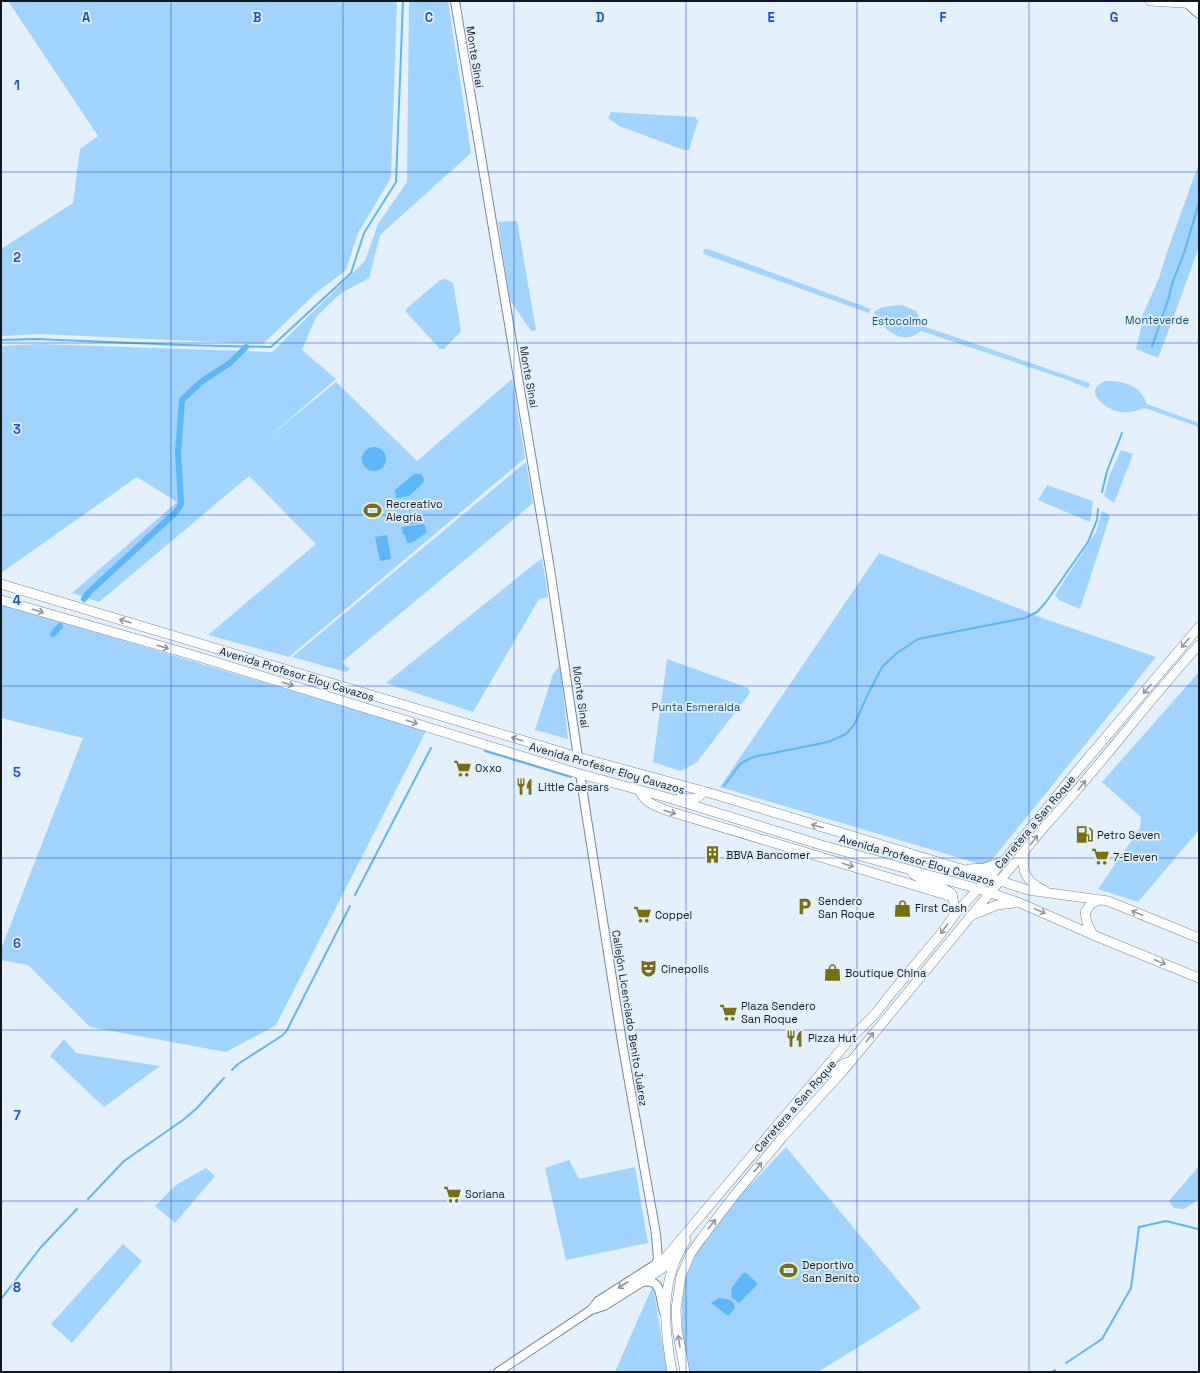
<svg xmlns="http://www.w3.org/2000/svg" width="1200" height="1373" font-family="'Space Grotesk',sans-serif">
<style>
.green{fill:#a0d3fd}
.water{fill:#5db6f8}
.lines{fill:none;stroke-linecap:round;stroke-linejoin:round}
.stream{stroke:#5db6f8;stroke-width:2}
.canal{stroke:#5db6f8;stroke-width:6}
.tertiary-casing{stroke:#748898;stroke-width:10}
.secondary-casing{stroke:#748898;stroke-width:10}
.tertiary{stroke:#fff;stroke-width:8}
.secondary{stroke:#fff;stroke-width:9}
.oneway{stroke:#93979a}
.grid{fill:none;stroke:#1d4ed8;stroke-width:1;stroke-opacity:0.55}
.labels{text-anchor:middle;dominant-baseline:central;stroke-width:3.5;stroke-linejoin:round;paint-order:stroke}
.street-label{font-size:11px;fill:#10181e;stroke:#e4f1fc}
.park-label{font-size:11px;fill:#0d517c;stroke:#e4f1fc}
.poi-label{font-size:11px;fill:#10181e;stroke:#e4f1fc;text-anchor:start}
.grid-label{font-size:13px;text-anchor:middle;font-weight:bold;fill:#1d4ed8;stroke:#e4f1fc;stroke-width:3.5;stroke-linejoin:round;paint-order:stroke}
</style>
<rect width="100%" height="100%" fill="#e4f1fc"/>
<path class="green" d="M8,1H397L391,178L358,233L346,270L316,293L263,344L40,334L1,336V249L73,203L80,149L98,136Z
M409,1H448L471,153L380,235L369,278L341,293L316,317L302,350L336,379L265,440L336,382L417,461L512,379L525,458L289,657L208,635L316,544L249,476L99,602L72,593L177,502L137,477L1,573V346L38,344L272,352L365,261L378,224L407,182Z
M611,112L695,117L698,121L689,150H684L619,126L608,118Z
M1199,163V247L1171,324L1158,358L1136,349L1142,324L1140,321L1159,278L1167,252Z
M517,221L536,330L531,331L510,300L498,222Z
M704,249H708L871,309L869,313L706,255L703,252Z
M446,279L453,283L461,331L444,349H440L406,312V309L440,280Z
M902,305L916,311L923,326L1089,383L1090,385L1089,387L1087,388L1068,380L921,331C904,347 881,329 874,312C883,305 892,306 902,305Z
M1105,381C1119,381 1135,383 1143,396C1145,398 1145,402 1147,404L1199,423V427L1145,408C1136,411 1130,413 1121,412C1106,410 1081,391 1105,381Z
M1121,450L1133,454L1114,503L1104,496L1110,474Z
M526,462L533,503L342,662L350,669L346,672L292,657Z
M1047,485L1093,501L1090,522L1038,500Z
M1102,511L1110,516L1080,609L1059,600L1055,595L1096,532Z
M879,553L1045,619L1156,657L987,866L720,787Z
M542,558L548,597L539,599L473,712L386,683Z
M1,604L426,731L276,1025L226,1052L90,1027L28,965L1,960V949L83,738L1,718Z
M667,659L748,688L750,693L696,763L680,771L653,762Z
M560,665L568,739L535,730L553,674Z
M1199,672V830L1138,902L1098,889L1140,828L1141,817L1102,782Z
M64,1039L76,1053L160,1066L104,1107L50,1056Z
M786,1147L921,1308L818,1372H689L682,1331V1287L693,1255L739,1197Z
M569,1160L579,1179L635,1167L648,1243L566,1260L545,1168Z
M1199,1166V1199L1184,1209L1174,1208L1169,1201Z
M206,1168L215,1176L175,1223L155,1206L176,1185Z
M123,1244L142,1261L72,1343L51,1324Z
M653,1285L667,1372H615Z"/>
<path class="water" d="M362 459a12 12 0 1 1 24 0a12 12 0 1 1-24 0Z
M414,474H421L424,479L423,483L409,496L396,498L395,490Z
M420,513L422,522L403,525L402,515Z
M423,524L425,526L427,532L413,542L407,543L405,535H403L402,527Z
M387,535L391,559L380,561L375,537Z
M743,1273H746L756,1282L757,1285L739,1303L731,1297L732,1293L731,1289Z
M719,1298C727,1299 734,1299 735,1308L728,1316L711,1303Z"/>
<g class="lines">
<path class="stream" d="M1,340L35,339L182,345L271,347L351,273L364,233L396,182L403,1
M1152,347L1168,300L1173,281L1184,253L1199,203
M1102,492L1107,471L1122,433
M485,751L571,777
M724,786L740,764L753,757L828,742L846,734L854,725L867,696L882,667L897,653L918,639L1025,618L1037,612L1046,602L1088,542L1097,520L1098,509
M355,895L431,748
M232,1070L238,1064L283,1035L287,1030L350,906
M88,1199L124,1161L183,1120L197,1108L224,1078
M1,1299L41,1247L77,1209
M1066,1363L1102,1339L1131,1288L1139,1227L1166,1221L1198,1229L1199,1228
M1052,1372L1055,1370"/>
<path class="canal" d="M84,599L88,593L176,512L181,504L178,453L182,400L201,382L230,363L246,347
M53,634L60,626"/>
<defs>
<path id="tertiary" d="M455,1L550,569L578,757
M1185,2L1199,14
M580,774L622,1042L656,1234L658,1259L656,1264L598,1301L591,1310
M498,1372L591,1310L604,1306L642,1282C664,1278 659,1299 664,1312"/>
<path id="secondary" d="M1150,1L1199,4
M1,584L578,757L710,793L988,877L1028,890L1108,901L1199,938
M1,600L196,656L580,774L669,798L818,844L979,889L1020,903L1093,935L1199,978
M640,791C644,802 654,805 665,810L953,897
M680,798C689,799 699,801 703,791
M1024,852C1021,873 1026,881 1045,891
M969,869L985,868L1001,862
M913,874C925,881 941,885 952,894L956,913
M975,914L997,905L1014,903
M1093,935L1087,923L1085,912L1091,904L1099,900
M825,1075L845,1063L850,1062
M656,1264L666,1257L850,1039L875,1014L893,991L939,936L956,913L1008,856L1077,771L1199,627
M642,1282L676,1259
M672,1372C664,1325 659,1282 686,1240
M685,1372L677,1329L676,1309L681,1276L691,1253L701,1239L733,1197L781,1139L843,1071L1045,826C1099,768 1146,703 1199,645"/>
</defs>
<use href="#tertiary" class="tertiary-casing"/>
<use href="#secondary" class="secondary-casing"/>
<use href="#tertiary" class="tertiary"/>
<use href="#secondary" class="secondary"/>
</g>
<defs><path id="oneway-shaft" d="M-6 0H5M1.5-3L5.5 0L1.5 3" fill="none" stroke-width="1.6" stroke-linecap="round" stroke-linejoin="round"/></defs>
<g class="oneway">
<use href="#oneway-shaft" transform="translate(38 611) rotate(16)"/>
<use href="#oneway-shaft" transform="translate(125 621) rotate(-163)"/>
<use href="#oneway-shaft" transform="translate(1185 643) rotate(130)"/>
<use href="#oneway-shaft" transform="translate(163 647) rotate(16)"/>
<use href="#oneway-shaft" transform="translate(288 684) rotate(17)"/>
<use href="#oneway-shaft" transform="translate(1147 689) rotate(131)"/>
<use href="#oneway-shaft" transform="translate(412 722) rotate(18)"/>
<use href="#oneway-shaft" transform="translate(517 739) rotate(-163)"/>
<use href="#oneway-shaft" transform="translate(1082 785) rotate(-51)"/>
<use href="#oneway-shaft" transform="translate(670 812) rotate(18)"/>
<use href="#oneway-shaft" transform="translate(817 826) rotate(-163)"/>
<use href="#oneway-shaft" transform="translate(1034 840) rotate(-52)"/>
<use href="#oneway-shaft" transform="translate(848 865) rotate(17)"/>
<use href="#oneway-shaft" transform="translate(1040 911) rotate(23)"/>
<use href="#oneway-shaft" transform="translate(1137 913) rotate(-157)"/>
<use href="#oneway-shaft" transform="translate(944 929) rotate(127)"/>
<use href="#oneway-shaft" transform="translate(1160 962) rotate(22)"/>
<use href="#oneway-shaft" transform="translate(870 1037) rotate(-51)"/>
<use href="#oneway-shaft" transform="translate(758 1167) rotate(-50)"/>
<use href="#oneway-shaft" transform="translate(712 1224) rotate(-52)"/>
<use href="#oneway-shaft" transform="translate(623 1285) rotate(147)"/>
<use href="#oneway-shaft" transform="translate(679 1341) rotate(-99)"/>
</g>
<path class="grid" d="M171,1V1372M343,1V1372M514,1V1372M686,1V1372M857,1V1372M1029,1V1372M1,172H1199M1,343H1199M1,515H1199M1,686H1199M1,858H1199M1,1030H1199M1,1201H1199"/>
<defs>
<symbol id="stadium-bare" viewBox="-9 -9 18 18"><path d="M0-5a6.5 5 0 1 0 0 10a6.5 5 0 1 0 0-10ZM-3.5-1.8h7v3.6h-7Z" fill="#787010" stroke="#e4f1fc" stroke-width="2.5" paint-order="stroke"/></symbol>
<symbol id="supermarket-bare" viewBox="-9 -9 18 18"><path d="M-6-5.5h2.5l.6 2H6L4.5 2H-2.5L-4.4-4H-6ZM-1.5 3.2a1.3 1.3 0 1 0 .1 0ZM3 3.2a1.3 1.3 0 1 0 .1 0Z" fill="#787010" stroke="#e4f1fc" stroke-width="2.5" paint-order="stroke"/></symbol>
<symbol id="restaurant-bare" viewBox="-9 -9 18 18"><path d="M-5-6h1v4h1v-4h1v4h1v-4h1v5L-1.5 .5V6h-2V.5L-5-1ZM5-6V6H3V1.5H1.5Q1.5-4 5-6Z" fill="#787010" stroke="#e4f1fc" stroke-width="2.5" paint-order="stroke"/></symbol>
<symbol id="fuel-bare" viewBox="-9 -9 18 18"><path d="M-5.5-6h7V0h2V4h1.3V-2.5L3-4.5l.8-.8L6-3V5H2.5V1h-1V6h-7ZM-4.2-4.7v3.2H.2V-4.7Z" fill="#787010" stroke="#e4f1fc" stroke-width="2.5" paint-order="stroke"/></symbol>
<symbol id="building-bare" viewBox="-9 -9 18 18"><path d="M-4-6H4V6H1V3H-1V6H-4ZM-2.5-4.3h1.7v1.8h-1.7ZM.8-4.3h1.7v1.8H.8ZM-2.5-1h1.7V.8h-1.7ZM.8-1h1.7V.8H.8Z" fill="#787010" stroke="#e4f1fc" stroke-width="2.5" paint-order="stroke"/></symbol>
<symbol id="parking-bare" viewBox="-9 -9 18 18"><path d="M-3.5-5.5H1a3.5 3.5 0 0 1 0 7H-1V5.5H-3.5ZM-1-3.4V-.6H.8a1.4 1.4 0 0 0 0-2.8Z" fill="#787010" stroke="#e4f1fc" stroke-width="2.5" paint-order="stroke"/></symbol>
<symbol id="shop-bare" viewBox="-9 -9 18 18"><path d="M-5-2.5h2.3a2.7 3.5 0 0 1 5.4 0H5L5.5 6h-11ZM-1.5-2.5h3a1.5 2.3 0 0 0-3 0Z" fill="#787010" stroke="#e4f1fc" stroke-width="2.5" paint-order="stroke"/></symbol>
<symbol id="theatre-bare" viewBox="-9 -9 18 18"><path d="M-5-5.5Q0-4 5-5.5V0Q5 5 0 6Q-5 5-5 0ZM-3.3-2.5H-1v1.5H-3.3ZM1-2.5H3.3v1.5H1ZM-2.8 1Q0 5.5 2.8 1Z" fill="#787010" stroke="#e4f1fc" stroke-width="2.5" paint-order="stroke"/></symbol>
</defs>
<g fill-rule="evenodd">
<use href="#stadium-bare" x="360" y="498" width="25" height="25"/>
<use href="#supermarket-bare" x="450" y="756" width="25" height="25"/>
<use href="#restaurant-bare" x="512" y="774" width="25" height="25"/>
<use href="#fuel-bare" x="1072" y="822" width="25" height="25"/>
<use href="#building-bare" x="700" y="842" width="25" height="25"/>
<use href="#supermarket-bare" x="1088" y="844" width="25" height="25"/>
<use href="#parking-bare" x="792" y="894" width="25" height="25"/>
<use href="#shop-bare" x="890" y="896" width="25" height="25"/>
<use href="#supermarket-bare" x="630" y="902" width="25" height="25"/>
<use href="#theatre-bare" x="636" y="956" width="25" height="25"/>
<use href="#shop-bare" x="820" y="960" width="25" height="25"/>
<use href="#supermarket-bare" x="716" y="1000" width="25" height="25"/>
<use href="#restaurant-bare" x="782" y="1026" width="25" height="25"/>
<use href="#supermarket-bare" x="440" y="1182" width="25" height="25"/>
<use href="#stadium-bare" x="776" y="1258" width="25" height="25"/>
</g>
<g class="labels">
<g class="street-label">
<text transform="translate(475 57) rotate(81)">Monte Sinaí</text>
<text transform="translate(529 377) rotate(80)">Monte Sinaí</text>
<text transform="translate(297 674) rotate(17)">Avenida Profesor Eloy Cavazos</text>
<text transform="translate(581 697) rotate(82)">Monte Sinaí</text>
<text transform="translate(607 768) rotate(16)">Avenida Profesor Eloy Cavazos</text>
<text transform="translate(1035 822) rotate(-50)">Carretera a San Roque</text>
<text transform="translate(917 860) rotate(16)">Avenida Profesor Eloy Cavazos</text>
<text transform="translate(630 1018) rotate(81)">Callejón Licenciado Benito Juárez</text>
<text transform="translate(795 1106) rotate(-49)">Carretera a San Roque</text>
</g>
<g class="park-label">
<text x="1157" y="320">Monteverde</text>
<text x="900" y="321">Estocolmo</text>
<text x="696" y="707">Punta Esmeralda</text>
</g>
<g class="poi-label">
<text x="386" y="504">Recreativo<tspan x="386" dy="13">Alegría</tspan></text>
<text x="475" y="768">Oxxo</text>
<text x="538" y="787">Little Caesars</text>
<text x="1097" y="835">Petro Seven</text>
<text x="726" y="855">BBVA Bancomer</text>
<text x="1113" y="857">7-Eleven</text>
<text x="818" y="901">Sendero<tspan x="818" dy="13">San Roque</tspan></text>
<text x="915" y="908">First Cash</text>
<text x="655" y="915">Coppel</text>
<text x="661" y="969">Cinepolis</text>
<text x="845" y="973">Boutique China</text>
<text x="741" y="1006">Plaza Sendero<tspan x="741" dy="13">San Roque</tspan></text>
<text x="808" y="1038">Pizza Hut</text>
<text x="465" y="1194">Soriana</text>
<text x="802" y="1265">Deportivo<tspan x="802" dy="13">San Benito</tspan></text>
</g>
</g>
<g class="grid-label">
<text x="86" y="22">A</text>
<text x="257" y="22">B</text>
<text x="429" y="22">C</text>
<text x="600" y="22">D</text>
<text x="771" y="22">E</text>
<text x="943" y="22">F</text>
<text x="1114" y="22">G</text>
<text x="17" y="90">1</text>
<text x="17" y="262">2</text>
<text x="17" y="434">3</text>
<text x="17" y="605">4</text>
<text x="17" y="777">5</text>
<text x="17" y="948">6</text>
<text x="17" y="1120">7</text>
<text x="17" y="1292">8</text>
</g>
<rect width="1200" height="1373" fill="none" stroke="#10181e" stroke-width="4"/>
</svg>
